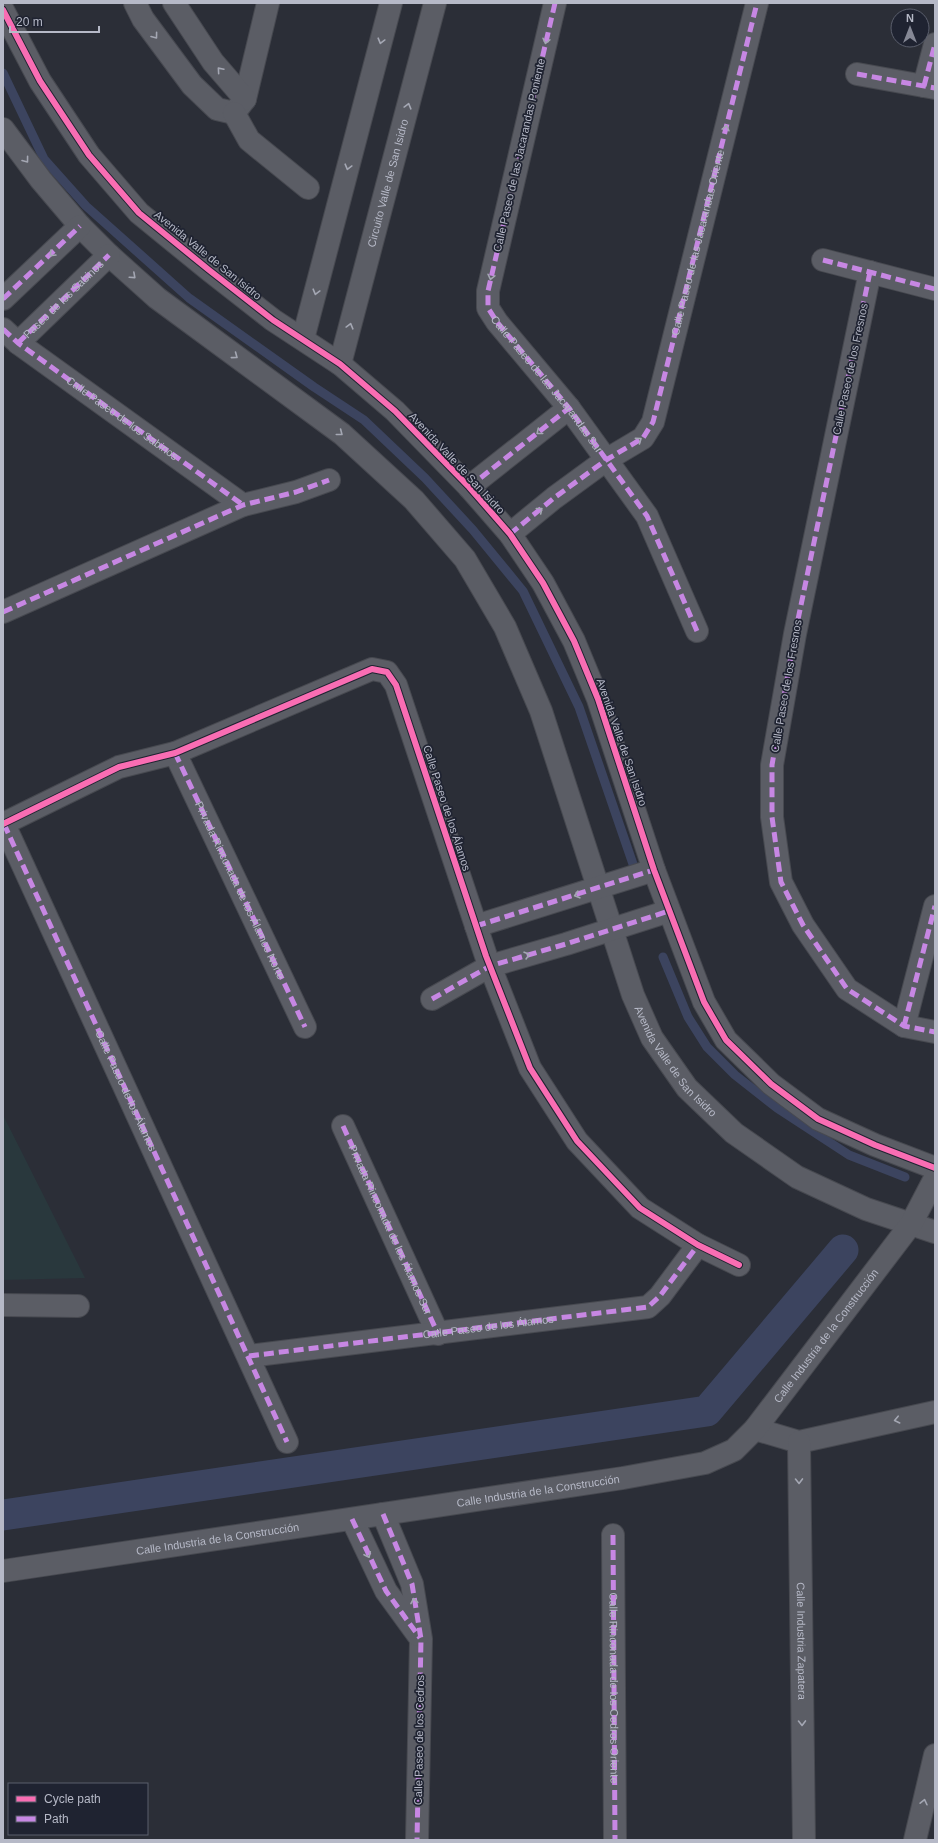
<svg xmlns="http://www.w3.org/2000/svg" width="938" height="1843" font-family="Helvetica,sans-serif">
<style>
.green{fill:#29383d}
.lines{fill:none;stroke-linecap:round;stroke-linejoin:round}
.stream{stroke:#3c445f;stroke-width:9}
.canal{stroke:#3c445f;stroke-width:31}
.minor-casing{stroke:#474950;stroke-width:24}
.minor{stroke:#5b5d65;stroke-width:22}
.quiet{stroke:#c787e3;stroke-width:5;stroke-dasharray:10 5;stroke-linecap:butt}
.cycleway-casing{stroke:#1f2331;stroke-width:8}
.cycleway{stroke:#f96db3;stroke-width:6}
.oneway{stroke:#a4a7b3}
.labels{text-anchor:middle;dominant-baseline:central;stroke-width:3.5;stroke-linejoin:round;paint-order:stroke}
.street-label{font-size:11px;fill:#b6b9c7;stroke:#1f2331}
</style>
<rect width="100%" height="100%" fill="#2b2e37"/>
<path class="green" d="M3,1115L85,1278L3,1280Z"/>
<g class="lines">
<path class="stream" d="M3,73L44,159L86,206L189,298L314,387L364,420L425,478L473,530L523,591L579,707L634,867
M663,957L688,1017L707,1047L735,1075L777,1108L849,1155L905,1177"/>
<path class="canal" d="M3,1515L707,1411L843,1250"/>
<defs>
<g id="minor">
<path d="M135,3L143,19L192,85L217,109L234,113L245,99L268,3"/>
<path d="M174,3L213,62L245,99"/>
<path id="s1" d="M555,3L488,291V308L497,322L569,408L647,516L697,631"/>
<path d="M3,10L40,81L89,155L139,213L209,270L273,320L340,364L395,411L469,487L510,534L543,583L574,641L598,699L654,870L704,1002L726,1040L771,1084L818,1119L875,1145L935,1168"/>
<path d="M857,74L935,88"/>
<path d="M924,86L935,44"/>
<path d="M234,113L249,140L308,188"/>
<path id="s2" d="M3,129L41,180L80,226L109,255L157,298L342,434L414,500L465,559L505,627L541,711L633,995L652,1038L687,1088L734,1133L797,1177L866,1209L935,1232"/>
<path d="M823,260L935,289"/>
<path d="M870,272L795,634L772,765V817L781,882L803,925L847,989L904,1026L935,1032"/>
<path d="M3,299L80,226"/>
<path d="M3,329L18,343L243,505"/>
<path d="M303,339L391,3"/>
<path d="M18,343L109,255"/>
<path id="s3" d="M340,364L435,3"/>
<path d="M469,487L569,408"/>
<path id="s4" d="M510,534L554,498L606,460L643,438L653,422L757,3"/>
<path d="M3,612L243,505L296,492L329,480"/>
<path d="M175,753L305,1027"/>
<path d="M3,824L119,767L175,753L372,669L387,672L396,685L486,956L530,1068L577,1141L640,1208L698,1245L739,1265"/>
<path id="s5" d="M4,824L287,1442"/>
<path d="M476,926L654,870"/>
<path d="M432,999L490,966L566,944L669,911"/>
<path d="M904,1026L935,906"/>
<path id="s6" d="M343,1126L438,1334"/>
<path d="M3,1305L78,1306"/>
<path id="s7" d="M249,1356L648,1307L660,1296L698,1245"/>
<path d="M755,1429L799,1442L935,1412"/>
<path id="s8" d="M799,1442L804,1840"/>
<path d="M383,1514L412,1584L421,1639L417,1840"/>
<path d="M352,1519L386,1591L418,1635"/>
<path d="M613,1535L615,1840"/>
<path id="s9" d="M3,1571L623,1478L705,1463L734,1450L755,1429L911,1224L935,1178"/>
<path d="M915,1840L935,1755"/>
</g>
</defs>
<use href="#minor" class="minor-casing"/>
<use href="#minor" class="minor"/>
<g class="quiet">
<path d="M555,3L488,291V308L497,322L569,408L647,516L697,631"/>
<path d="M857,74L935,88"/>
<path d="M924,86L935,44"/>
<path d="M823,260L935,289"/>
<path d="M870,272L795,634L772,765V817L781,882L803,925L847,989L904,1026L935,1032"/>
<path d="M3,299L80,226"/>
<path id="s10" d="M3,329L18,343L243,505"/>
<path id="s11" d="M18,343L109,255"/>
<path d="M469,487L569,408"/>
<path d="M510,534L554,498L606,460L643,438L653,422L757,3"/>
<path d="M3,612L243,505L296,492L329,480"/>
<path id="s12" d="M175,753L305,1027"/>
<path d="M4,824L287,1442"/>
<path d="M476,926L654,870"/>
<path d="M432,999L490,966L566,944L669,911"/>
<path d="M904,1026L935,906"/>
<path d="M343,1126L438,1334"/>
<path d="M249,1356L648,1307L660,1296L698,1245"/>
<path d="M383,1514L412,1584L421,1639L417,1840"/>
<path d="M352,1519L386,1591L420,1638"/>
<path id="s13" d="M613,1535L615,1840"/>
</g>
<defs>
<path id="cycleway" d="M3,10L40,81L89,155L139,213L209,270L273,320L340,364L395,411L469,487L510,534L543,583L574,641L598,699L654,870L704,1002L726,1040L771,1084L818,1119L875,1145L935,1168
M3,824L119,767L175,753L372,669L387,672L396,685L486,956L530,1068L577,1141L640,1208L698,1245L739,1265"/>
</defs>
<use href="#cycleway" class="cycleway-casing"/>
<use href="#cycleway" class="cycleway"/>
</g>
<defs><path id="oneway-chevron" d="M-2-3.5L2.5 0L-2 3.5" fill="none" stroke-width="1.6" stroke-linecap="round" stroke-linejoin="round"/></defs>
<g class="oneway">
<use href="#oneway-chevron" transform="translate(155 36) rotate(53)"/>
<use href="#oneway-chevron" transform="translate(381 41) rotate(105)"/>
<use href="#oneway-chevron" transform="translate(546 41) rotate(103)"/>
<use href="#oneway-chevron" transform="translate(220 70) rotate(-131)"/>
<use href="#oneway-chevron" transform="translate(408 106) rotate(-75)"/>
<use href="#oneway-chevron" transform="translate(726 128) rotate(-76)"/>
<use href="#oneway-chevron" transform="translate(26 160) rotate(53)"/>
<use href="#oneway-chevron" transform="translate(348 167) rotate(105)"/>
<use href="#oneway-chevron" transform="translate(52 254) rotate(135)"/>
<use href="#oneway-chevron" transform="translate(133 276) rotate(42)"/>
<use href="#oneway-chevron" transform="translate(491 277) rotate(103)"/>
<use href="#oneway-chevron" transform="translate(316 292) rotate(105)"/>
<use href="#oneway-chevron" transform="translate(350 326) rotate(-75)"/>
<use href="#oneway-chevron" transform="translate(235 356) rotate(37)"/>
<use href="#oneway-chevron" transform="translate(539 432) rotate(141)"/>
<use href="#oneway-chevron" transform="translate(340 433) rotate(38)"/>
<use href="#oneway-chevron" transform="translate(639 440) rotate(-36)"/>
<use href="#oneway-chevron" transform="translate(540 510) rotate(-39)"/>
<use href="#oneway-chevron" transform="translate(577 895) rotate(164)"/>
<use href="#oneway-chevron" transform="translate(527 955) rotate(-16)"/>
<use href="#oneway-chevron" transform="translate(897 1420) rotate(167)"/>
<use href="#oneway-chevron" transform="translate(799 1481) rotate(89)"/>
<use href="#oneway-chevron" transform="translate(368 1555) rotate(65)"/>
<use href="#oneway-chevron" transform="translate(414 1601) rotate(-100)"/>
<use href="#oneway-chevron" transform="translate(802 1723) rotate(89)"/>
<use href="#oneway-chevron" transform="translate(924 1802) rotate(-77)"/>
</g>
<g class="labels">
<g class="street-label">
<text transform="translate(519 155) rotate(-77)">Calle Paseo de las Jacarandas Poniente</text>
<text stroke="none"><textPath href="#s3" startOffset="187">Circuito Valle de San Isidro</textPath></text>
<text stroke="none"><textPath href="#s4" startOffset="368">Calle Paseo de las Jacarandas Oriente</textPath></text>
<text transform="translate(208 255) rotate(39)">Avenida Valle de San Isidro</text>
<text stroke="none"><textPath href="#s11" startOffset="63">Paseo de los Sabinos</textPath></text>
<text transform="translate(850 369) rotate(-78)">Calle Paseo de los Fresnos</text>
<text stroke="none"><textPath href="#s1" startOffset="409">Calle Paseo de las Jacarandas Sur</textPath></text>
<text stroke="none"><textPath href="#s10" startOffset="149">Calle Paseo de los Sabinos</textPath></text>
<text transform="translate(457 463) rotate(47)">Avenida Valle de San Isidro</text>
<text transform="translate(786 686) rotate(-80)">Calle Paseo de los Fresnos</text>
<text transform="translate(622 742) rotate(71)">Avenida Valle de San Isidro</text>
<text transform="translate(447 808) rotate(72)">Calle Paseo de los Álamos</text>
<text stroke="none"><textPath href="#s12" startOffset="152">Privada Rinconada de los Álamos Norte</textPath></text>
<text stroke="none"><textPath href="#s2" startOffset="1183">Avenida Valle de San Isidro</textPath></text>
<text stroke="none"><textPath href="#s5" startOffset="293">Calle Paseo de los Álamos</textPath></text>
<text stroke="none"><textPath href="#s6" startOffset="114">Privada Rinconada de los Álamos Sur</textPath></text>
<text stroke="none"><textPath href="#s7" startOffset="241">Calle Paseo de los Álamos</textPath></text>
<text stroke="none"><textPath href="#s9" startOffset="889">Calle Industria de la Construcción</textPath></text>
<text stroke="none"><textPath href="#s9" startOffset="541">Calle Industria de la Construcción</textPath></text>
<text stroke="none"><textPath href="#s9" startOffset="217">Calle Industria de la Construcción</textPath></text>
<text stroke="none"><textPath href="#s8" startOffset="199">Calle Industria Zapatera</textPath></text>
<text stroke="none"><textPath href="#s13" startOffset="153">Calle Rinconada de los Cedros Oriente</textPath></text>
<text transform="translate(419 1740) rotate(-89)">Calle Paseo de los Cedros</text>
</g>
</g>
<rect width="938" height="1843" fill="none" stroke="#b6b9c7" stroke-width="8"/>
<rect x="8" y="1783" width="140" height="52" fill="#1f2331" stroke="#5b5f6d"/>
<rect x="16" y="1796" width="20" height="6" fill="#f96db3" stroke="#5b5f6d"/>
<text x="44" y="1803" font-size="12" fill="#b6b9c7">Cycle path</text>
<rect x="16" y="1816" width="20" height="6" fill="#c787e3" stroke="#5b5f6d"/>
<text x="44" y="1823" font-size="12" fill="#b6b9c7">Path</text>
<g transform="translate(910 28)"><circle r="19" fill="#1f2331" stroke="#5b5f6d"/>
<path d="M0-3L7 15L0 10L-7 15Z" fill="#858895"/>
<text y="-6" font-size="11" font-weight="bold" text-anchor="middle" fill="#b6b9c7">N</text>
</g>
<path d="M10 26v6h89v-6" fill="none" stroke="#b6b9c7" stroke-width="2"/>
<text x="16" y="26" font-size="12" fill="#b6b9c7" stroke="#1f2331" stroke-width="3" paint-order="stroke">20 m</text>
</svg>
